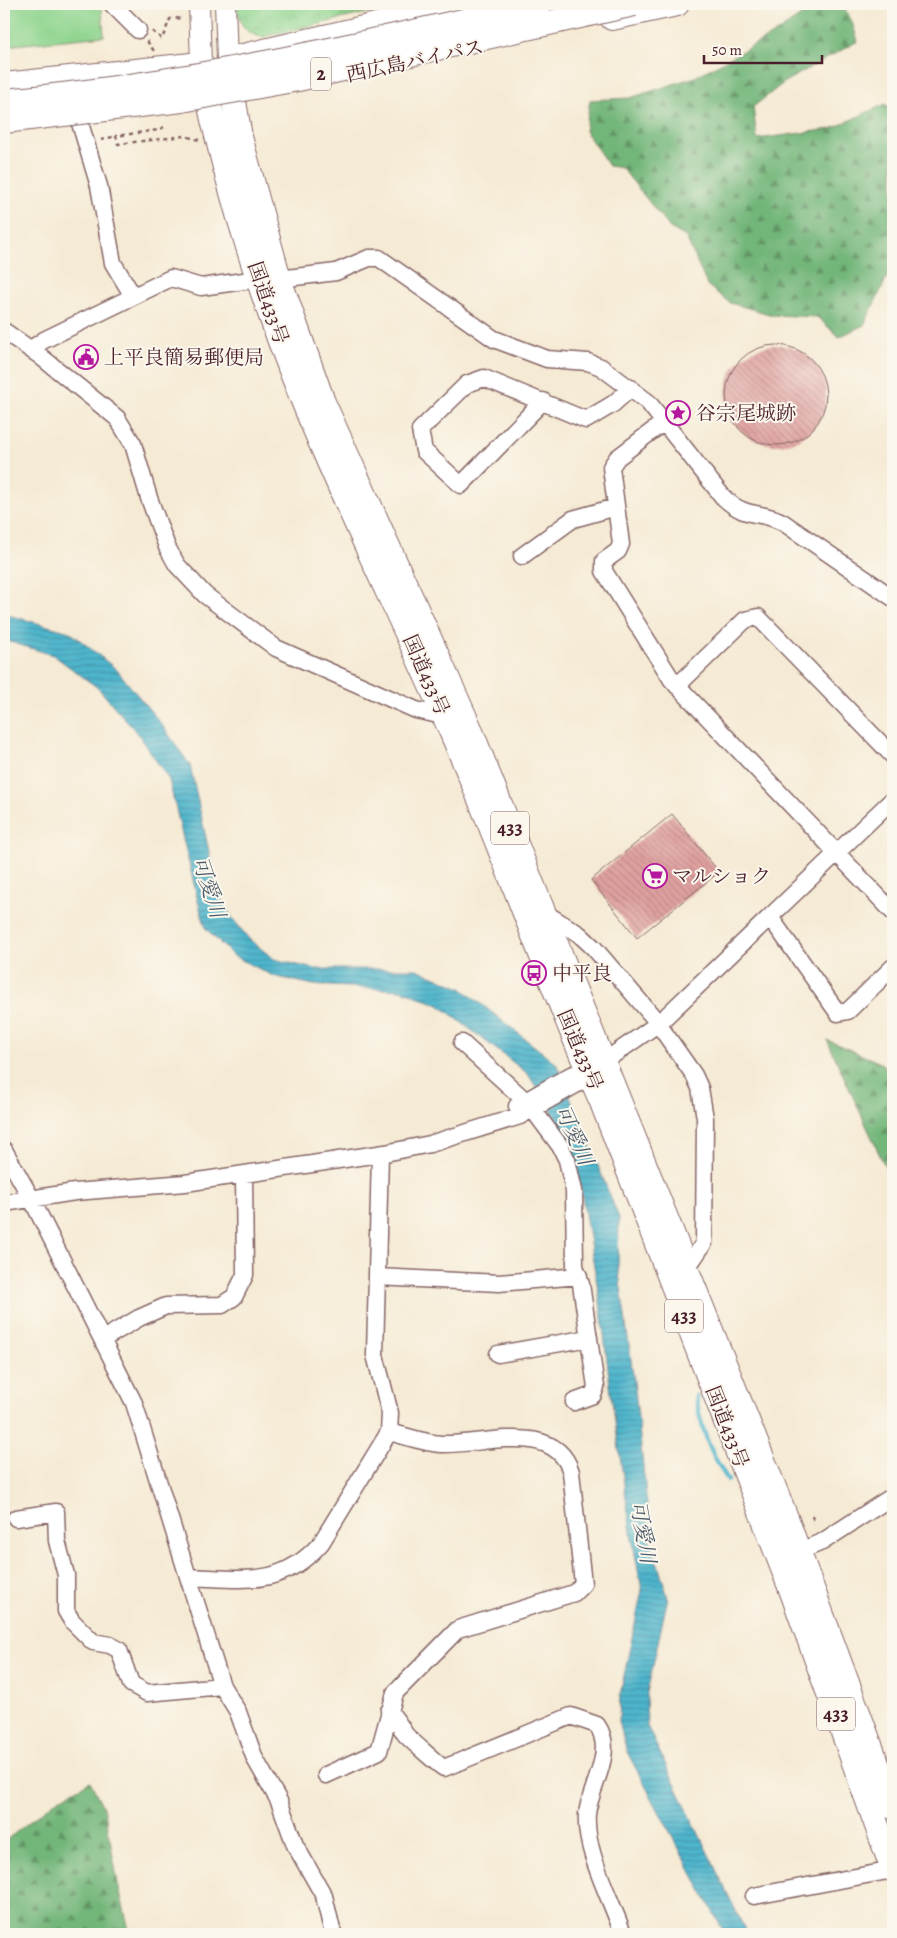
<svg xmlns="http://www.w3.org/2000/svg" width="897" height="1938" font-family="Alegreya,'Noto Serif JP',serif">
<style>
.forest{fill:url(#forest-firs);stroke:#5e6a52}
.park{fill:url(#park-crowns);stroke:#6c7a5c}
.pitch{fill:#8ed48e;stroke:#6c7a5c}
.water{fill:url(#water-rules);stroke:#4c6a7c}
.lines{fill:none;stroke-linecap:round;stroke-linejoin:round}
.stream{stroke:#4eb5cc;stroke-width:4.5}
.building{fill:url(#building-back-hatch)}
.minor-casing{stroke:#866666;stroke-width:19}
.major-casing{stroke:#866666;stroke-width:22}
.highway-casing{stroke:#866666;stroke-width:26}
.path{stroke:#866666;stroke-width:2.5;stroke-dasharray:4 4;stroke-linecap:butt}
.minor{stroke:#fff;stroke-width:16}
.major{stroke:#fff;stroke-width:20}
.highway{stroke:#fff;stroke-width:24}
.highway-bridge-casing{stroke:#866666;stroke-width:26;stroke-linecap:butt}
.highway-bridge{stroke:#fff;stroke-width:24}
.labels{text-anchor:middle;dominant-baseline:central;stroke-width:4;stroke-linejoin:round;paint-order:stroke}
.shield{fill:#fbf7ec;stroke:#7f6065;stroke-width:1}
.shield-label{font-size:19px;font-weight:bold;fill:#4a1f2b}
.street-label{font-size:20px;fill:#4a1f2b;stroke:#fbf7ec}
.poi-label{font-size:20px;fill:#4a1f2b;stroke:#fbf7ec;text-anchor:start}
.water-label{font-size:21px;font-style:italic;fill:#4c5b6b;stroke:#fbf7ec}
</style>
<defs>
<pattern id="forest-firs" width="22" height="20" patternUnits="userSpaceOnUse" patternTransform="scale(1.25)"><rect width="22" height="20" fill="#72b679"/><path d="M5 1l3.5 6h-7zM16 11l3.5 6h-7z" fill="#609363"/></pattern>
<pattern id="park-crowns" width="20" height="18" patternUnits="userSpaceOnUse" patternTransform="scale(1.25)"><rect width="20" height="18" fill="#8ed48e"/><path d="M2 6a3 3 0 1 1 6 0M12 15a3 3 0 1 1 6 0" fill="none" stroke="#7cb67b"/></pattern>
<pattern id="water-rules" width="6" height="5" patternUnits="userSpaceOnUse" patternTransform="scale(1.25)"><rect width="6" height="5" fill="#4eb5cc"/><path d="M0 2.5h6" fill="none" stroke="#4393a6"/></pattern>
<pattern id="building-back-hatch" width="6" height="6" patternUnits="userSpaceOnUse" patternTransform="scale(1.25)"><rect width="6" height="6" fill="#e0a2a1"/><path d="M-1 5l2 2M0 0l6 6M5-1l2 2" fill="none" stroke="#b88383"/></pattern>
</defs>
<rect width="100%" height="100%" fill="#fbf7ec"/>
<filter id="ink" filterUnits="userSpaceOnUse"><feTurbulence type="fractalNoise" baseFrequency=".02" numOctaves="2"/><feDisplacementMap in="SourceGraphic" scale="10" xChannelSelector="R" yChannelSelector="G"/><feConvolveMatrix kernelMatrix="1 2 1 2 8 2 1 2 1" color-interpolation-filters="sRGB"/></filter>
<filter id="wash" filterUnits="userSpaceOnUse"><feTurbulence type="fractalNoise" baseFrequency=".0096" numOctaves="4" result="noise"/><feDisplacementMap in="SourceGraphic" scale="20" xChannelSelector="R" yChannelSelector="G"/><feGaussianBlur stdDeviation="1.12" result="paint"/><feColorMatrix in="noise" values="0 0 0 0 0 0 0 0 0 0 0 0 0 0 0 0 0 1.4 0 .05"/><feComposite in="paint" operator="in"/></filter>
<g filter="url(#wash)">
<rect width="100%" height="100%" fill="#f5ead4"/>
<path class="forest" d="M819,4C850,4 849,14 858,41L786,81L753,107L757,139L831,129L885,104L893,110V265L864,325L839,337L817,317L773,315L730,303L707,285L686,237L670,228L622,168L609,166L585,131L590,100L630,98L695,77L774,34Z
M827,1040L883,1064L893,1081V1184Z
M90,1781L105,1811L118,1884L130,1934H4V1842L54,1802Z"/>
<path class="park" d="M237,4H405L263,37C245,35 238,22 237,4Z"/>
<path class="pitch" d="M4,4H98L102,9L104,36L4,46Z"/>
<path class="water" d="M4,614L70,632L117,670L162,725L190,765L219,897L233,919L249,939L274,959L314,969H417L461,988L557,1064L619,1218L618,1266L635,1389L651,1543L668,1597L646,1697L647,1726L747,1934H725L627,1752L619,1722L620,1695L642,1590L632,1539L611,1394L600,1301L576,1162L554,1115L528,1074L439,1005L402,990L314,985L273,976L232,955L206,929L198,901L169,780L139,735L98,688L53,655L4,640Z"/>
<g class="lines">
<path class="stream" d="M696,1396C700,1427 710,1453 728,1480"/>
</g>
<g id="blocks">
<path class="building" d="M726 395a50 50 0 1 1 100 0a50 50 0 1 1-100 0Z
M672,814L719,872L637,938L591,880Z"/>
</g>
</g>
<g filter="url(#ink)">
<use href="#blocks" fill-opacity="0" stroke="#866666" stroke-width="1"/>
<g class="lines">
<defs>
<path id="minor" d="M112,4L138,30
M80,123L99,186L113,263L133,296
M279,279L336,272L369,258H379L494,339L547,359L588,362L601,367L648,402L723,497C748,521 760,509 784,523L893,598
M4,331L40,356L117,418L133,444L149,498L167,547L177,565L205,595L276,648L416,710L434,714L450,713
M31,349L44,340L171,278L201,287L258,279
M543,401L461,485L424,451L420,430L467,384L484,378L586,420L613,404L631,388
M664,422L617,458L611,467L621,544L618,551L604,561V571L672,680L893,912
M522,556L573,519L616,507
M677,686L745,620L758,617L893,756
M545,913L579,934L594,948L654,1018L694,1075L700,1088L705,1118L704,1243L687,1268
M770,917L838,1013L848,1011L893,967
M462,1043L528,1103L560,1146L567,1160L574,1191L575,1266L581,1284L596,1387L593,1395L574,1402
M596,1067L659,1023L893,799
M517,1106L569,1076L590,1068
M4,1150L31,1198L134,1403L222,1686L238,1712L255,1759L279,1801L295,1845L324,1896L333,1934
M4,1203L75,1192L185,1183L385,1153L430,1144L520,1116L579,1083L593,1069
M377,1277L499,1283L579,1276
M103,1339L139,1318L166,1306L222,1305L234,1297L245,1275L244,1174
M498,1354L589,1338
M16,1518L56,1512L57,1541L66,1575V1611L72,1621L93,1642L110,1645L119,1650L131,1684L147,1693L222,1686
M790,1555L822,1542L893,1496
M190,1577C243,1579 282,1588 321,1543L389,1432L390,1413L375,1355L380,1154
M389,1711C396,1719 400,1725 405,1734C407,1737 441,1767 444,1768L571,1716L597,1725C616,1752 590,1786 587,1814C584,1851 611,1898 623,1934
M326,1775L379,1751L395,1693L458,1629L574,1593L583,1584L571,1472C555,1419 481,1446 441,1444C424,1443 406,1436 389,1432
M754,1896L893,1870"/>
<path id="major" d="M199,4L201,64
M225,4L227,60"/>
<path id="highway" d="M612,18L677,4
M239,57L466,4
M229,72L240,137L279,279L323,402L468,724L785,1515L893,1807
M203,76C227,187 261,298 304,403C349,514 403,621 451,731C505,853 547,979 601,1100L792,1592L893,1870
M4,85L201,64"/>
</defs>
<use href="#minor" class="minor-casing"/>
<use href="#major" class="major-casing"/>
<use href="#highway" class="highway-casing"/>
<path class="path" d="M152,31L162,39L170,19L182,18
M147,41L154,51
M164,127L158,130L116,136L118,144L185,136L199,140
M101,140L116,136
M812,1516L815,1524"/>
<use href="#minor" class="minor"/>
<use href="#major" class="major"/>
<use href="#highway" class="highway"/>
<defs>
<path id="highway-bridge" d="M4,101C185,85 361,44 538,4
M4,121L182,100L298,79L634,4"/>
</defs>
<use href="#highway-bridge" class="highway-bridge-casing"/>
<use href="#highway-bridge" class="highway-bridge"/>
</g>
</g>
<defs>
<symbol id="civic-ring" viewBox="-11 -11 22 22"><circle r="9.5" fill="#fbf7ec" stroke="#b5179e" stroke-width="1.5"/><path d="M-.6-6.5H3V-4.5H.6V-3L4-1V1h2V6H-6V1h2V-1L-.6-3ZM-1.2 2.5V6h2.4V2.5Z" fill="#b5179e"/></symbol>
<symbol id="sight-ring" viewBox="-11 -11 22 22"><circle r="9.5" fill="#fbf7ec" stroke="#b5179e" stroke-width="1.5"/><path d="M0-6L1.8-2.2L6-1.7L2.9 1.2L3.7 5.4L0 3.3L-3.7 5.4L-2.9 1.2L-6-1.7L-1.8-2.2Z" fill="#b5179e"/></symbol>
<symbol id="supermarket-ring" viewBox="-11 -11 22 22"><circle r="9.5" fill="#fbf7ec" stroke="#b5179e" stroke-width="1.5"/><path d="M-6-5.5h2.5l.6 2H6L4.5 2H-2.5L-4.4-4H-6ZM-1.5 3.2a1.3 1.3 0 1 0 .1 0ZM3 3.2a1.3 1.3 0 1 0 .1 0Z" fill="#b5179e"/></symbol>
<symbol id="bus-ring" viewBox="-11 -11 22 22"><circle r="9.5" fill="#fbf7ec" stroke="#b5179e" stroke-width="1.5"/><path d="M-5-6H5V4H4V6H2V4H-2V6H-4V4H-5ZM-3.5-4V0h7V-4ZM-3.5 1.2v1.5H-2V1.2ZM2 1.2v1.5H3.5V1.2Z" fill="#b5179e"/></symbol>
</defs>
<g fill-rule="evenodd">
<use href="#civic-ring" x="72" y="343" width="28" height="28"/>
<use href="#sight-ring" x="664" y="399" width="28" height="28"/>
<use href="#supermarket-ring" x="641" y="862" width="28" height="28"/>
<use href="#bus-ring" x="520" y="959" width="28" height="28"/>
</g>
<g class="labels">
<g class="shield">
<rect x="311" y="57.5" width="20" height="33" rx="4"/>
<rect x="491" y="811.5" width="38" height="33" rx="4"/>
<rect x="665" y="1299.5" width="38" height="33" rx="4"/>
<rect x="817" y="1697.5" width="38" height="33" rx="4"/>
</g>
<g class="shield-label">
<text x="321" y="74">2</text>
<text x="510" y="828">433</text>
<text x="684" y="1316">433</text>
<text x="836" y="1714">433</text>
</g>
<g class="street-label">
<text transform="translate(415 61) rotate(-12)">西広島バイパス</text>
<text transform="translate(268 303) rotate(71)">国道433号</text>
<text transform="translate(426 675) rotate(66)">国道433号</text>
<text transform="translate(580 1050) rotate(67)">国道433号</text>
<text transform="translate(727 1427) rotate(69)">国道433号</text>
</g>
<g class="poi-label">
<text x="104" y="357">上平良簡易郵便局</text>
<text x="696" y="413">谷宗尾城跡</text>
<text x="672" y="876">マルショク</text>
<text x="552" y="973">中平良</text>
</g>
<g class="water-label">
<text transform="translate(209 887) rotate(72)">可愛川</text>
<text transform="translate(574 1135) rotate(66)">可愛川</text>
<text transform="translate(643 1532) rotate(80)">可愛川</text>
</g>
</g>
<rect width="897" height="1938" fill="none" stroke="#fbf7ec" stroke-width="20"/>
<path d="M704 55v8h118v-8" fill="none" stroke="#4a1f2b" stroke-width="2.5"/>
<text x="712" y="55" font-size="15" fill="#4a1f2b" stroke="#fbf7ec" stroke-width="4" paint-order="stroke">50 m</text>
</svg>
